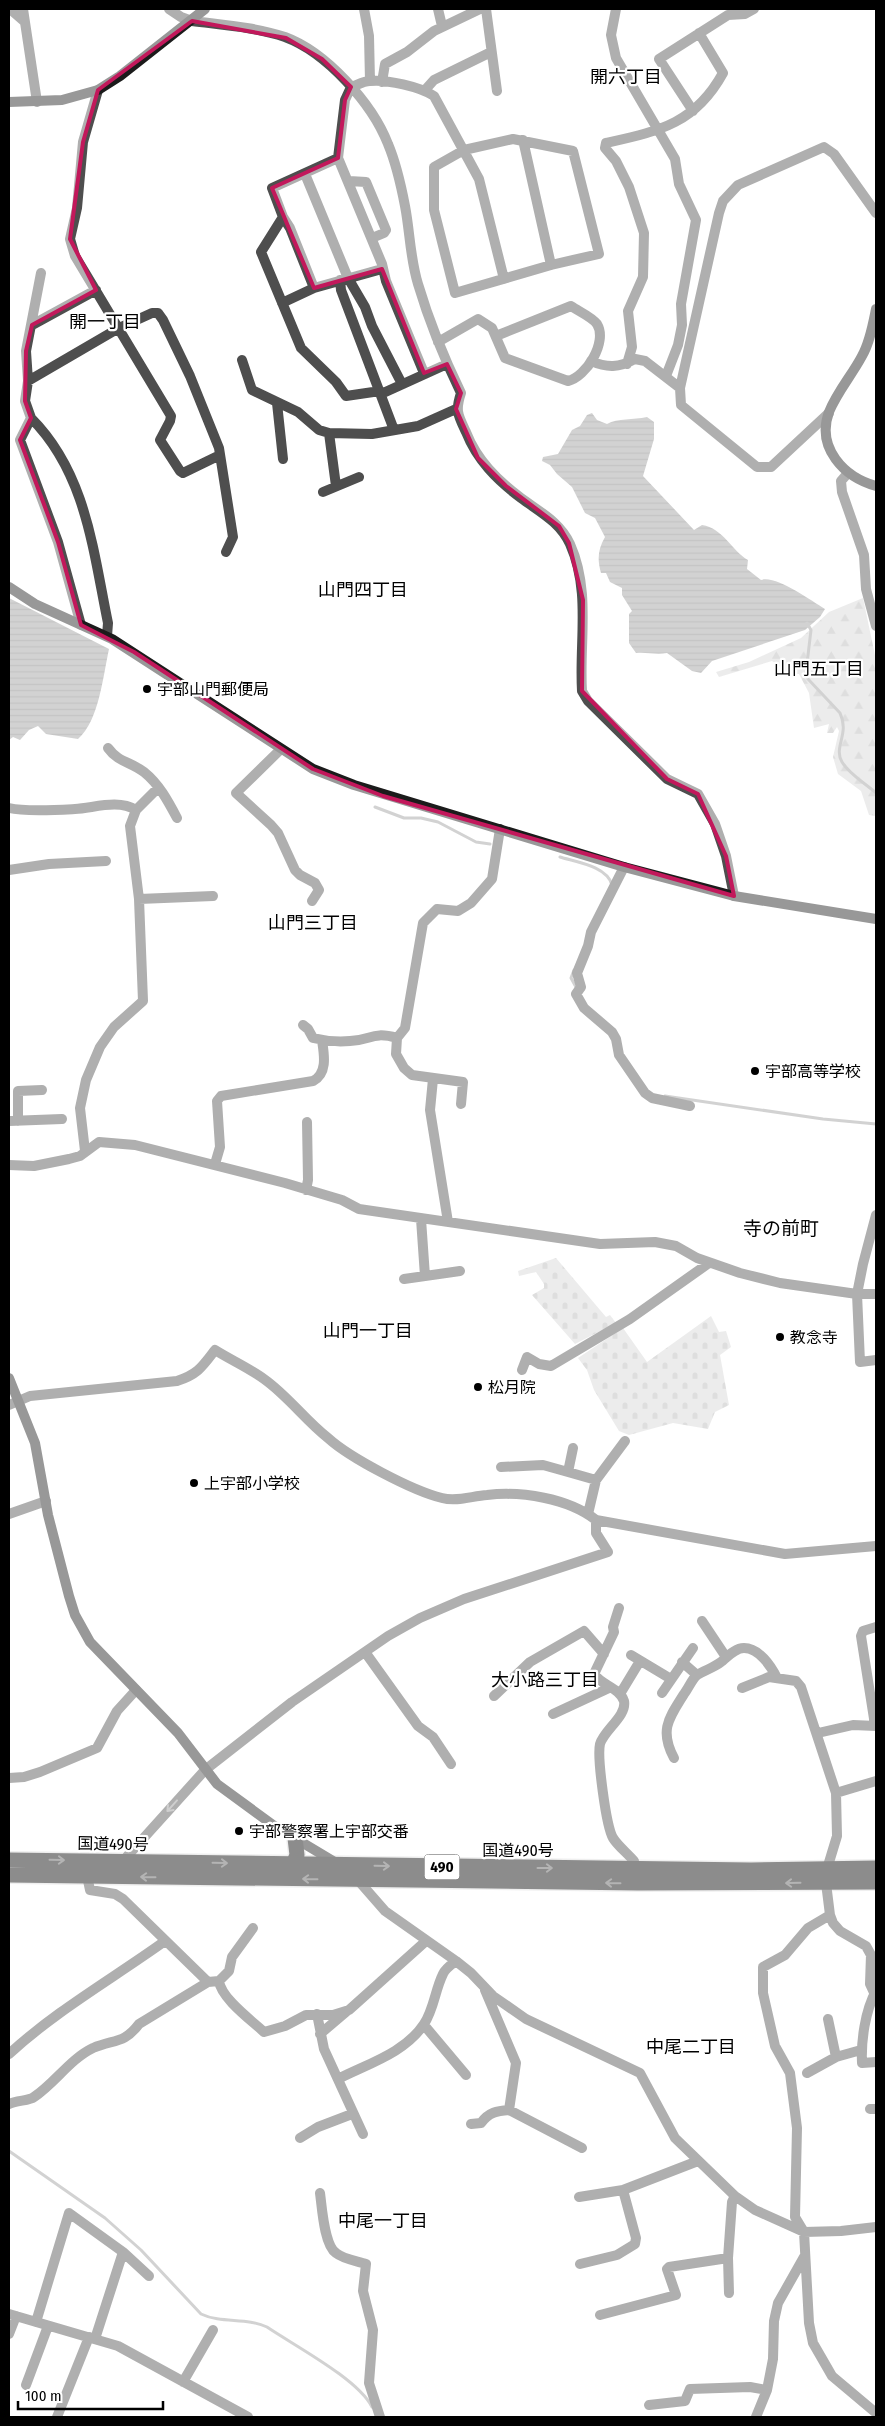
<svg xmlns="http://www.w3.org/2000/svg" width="885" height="2426" font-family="'Fira Sans Condensed','Noto Sans JP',sans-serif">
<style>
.forest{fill:url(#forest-firs)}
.cemetery{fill:url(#cemetery-stones)}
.water{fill:url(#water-rules)}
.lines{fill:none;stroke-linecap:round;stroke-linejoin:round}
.stream{stroke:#9c9c9c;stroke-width:3}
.highway-casing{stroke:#dbdbdb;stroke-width:18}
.street{stroke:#4e4e4e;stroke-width:10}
.secondary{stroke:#1b1b1b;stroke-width:10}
.highway{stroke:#000;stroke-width:15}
.oneway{stroke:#959595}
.oneway2{stroke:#595959}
.marked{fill:none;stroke:#c2185b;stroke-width:4;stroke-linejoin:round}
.poi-dot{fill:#000;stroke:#fff;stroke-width:2}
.labels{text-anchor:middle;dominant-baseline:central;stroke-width:4.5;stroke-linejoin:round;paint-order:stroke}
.shield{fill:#fff;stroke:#4c4c4c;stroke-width:1}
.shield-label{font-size:15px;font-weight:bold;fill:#000}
.poi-label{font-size:16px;fill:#000;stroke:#fff;text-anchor:start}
.street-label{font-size:16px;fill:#000;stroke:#fff}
.neighbourhood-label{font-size:18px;fill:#000;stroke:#fff}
.quarter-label{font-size:19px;fill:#000;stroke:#fff}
</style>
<defs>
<pattern id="forest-firs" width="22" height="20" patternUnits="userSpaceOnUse" patternTransform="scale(1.25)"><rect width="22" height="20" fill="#d5d5d5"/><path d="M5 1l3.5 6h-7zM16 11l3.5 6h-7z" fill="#b5b5b5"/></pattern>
<pattern id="cemetery-stones" width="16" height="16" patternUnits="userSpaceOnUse" patternTransform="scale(1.25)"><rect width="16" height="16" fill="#d5d5d5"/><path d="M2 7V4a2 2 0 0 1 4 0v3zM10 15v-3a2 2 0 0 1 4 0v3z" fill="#b5b5b5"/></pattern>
<pattern id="water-rules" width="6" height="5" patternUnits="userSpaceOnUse" patternTransform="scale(1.25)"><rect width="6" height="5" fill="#9c9c9c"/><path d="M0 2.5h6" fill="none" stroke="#7d7d7d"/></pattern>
</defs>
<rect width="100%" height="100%" fill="#fff"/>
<path class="forest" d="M863,598L876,660V816L869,815L861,791L838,774L833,757L839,731L837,727L833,733H827L829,724L814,728L809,693L799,674H790L772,661L719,677L716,672L749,662L801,638L829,612Z"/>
<path class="cemetery" d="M556,1258L606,1317L610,1315L616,1323L575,1344L532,1295L544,1288V1284L536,1272L519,1276L518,1271Z
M711,1316L719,1332L726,1331L731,1347L720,1355L729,1405L715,1412L708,1429L673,1423L629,1435L619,1431L594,1390L587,1370L578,1358L623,1328L647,1362Z"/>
<path class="water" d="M592,413L597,420L607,424C618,418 633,420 647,417L654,422V439L643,476L694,530L702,525C723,528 732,551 748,560L747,569L761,580C776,575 810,600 825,609L820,617L805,630L712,661L701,673L692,671L667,653C656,655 647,652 636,653L629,643V614L632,611L622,595V588L610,582L606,573H601C597,559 598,549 605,537L595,518L585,513L572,487L557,474L550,465L542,461L543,457L558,454L572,430L580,426L587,415Z
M9,598L109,649C103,676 99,721 78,739L46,734L38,726L29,730L20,740L13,737L9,740Z"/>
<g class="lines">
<path class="stream" d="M807,623L811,630L806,672L808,679L840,713C850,734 833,747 842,762C849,774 866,784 876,793
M375,807L404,818H421L438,822L476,842L490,844
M560,857C576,862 607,866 612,885
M574,970L571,978L577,989
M665,1096L823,1119L876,1124
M9,2151L105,2218L141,2250L201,2314C222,2324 246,2317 267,2327C295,2346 358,2379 372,2407"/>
<defs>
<path id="highway" d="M9,1860L751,1870L876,1868
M293,1864L297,1855L295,1838
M9,1875L638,1883L876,1882"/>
</defs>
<use href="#highway" class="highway-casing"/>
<path class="street" d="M10,9L25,22
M23,9L37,102
M169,9L181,17L192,21C223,25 255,27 285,37C326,52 372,103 388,144C396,163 401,185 405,206C410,232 410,258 418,284C429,321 444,358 461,393C455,411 458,415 466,432C477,460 497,480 521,498C540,512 560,522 570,544C591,591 579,642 582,691L588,701L667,779L698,794L715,824L726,856L734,896
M364,9L369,36L370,81
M438,9L442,26
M486,9L497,91
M616,9L611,35L616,58L675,159L679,184L696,220L681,304L682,325L678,345L666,376
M382,82L385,64L407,52L434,31L480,9
M351,87L345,100L338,158L382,264L386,281L424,373
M351,87C357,85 364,81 370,81C386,79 421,87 434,96L479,179L504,279
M98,90L83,142L77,208L70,239L75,256L171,416L170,421L160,440L180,471L183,473L220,455
M425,90L434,80L491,52
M693,111L659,59L728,15L745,14L754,9
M513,139L573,151L599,254L551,265L455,293L434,210V167L464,150Z
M523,140L551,265
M338,158L272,188L283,217L261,252L301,348L336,382L346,396L380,391
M305,174L348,278L365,307L372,326L402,384
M349,181L366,182L386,230L384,233L372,238
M283,217L290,228L314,288
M41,273L26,351L28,381L25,401L31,418L20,440L58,542L81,625
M340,280L341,290L394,430
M282,303L314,288L382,269
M32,325L96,290
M438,342L478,319L492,328L505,358L568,381C586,377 608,342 597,324C592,317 578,311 571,306L496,336
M242,360L252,390L298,412L319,430L329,433L372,434L418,426L456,409
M591,361C607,368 619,368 635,359L645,361L680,388
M627,364L632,347L628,311L643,277L644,233L629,187L616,161L605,148L606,143C659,131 695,124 723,73L699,33
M28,381L119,328L152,313H158L163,320L190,376L219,448L233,537L226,552
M381,394L447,364
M277,403L283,459
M829,413L771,467H757L681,405L680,388L719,213L723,201L738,185L824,147L834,154L876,213
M31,418C86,473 93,550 108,623L107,636
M329,433L336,486
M848,473L841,481L842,492L864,555L866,589L876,626
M323,492L359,477
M108,748C118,762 131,762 144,772C159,784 168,801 177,818
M281,749L236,793L271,825L278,833L295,870L300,875L315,883L319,890L312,901
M9,808C26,812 57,810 75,809C94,808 118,799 136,810
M624,867L591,932L588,946L577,973L581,987L576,994L584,1008L612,1032L616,1039L619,1055L645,1093L652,1098L690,1106
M9,870L49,864L106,861
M139,899L213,896
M303,1025L308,1029L313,1038C325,1041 338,1042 350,1041C372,1040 372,1031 397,1038
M433,1079L430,1110L448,1222
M461,1104L463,1082L412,1075L404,1068L396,1054L397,1038L405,1028L423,923L437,909L458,911L471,903L492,879L500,829
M9,1121L62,1119
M18,1121V1091L42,1090
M85,1151L80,1108L86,1080L100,1047L114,1027L143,1001L139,899L130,826L136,810L158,788
M215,1164L220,1147L217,1101L221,1096L313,1081C328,1073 324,1054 322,1040
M9,1165L34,1166L69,1159L80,1156L99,1142L135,1145L285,1183L342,1200L359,1209L600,1244L655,1242L676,1246L697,1258L740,1273L780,1283L857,1294H876
M306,1190L308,1180L307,1122
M876,1215L863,1264L857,1294L860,1362L876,1360
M421,1219L425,1276
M404,1279L460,1271
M522,1370L527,1357L539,1364L551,1366L630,1319L709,1263
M9,1405L30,1396L177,1381C198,1374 202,1367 215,1350C231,1360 249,1368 264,1379C288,1396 305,1420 328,1438C350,1458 413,1491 442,1498C457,1502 472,1496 487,1495C521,1491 568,1498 596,1520L785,1554L876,1546
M573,1448L568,1472L596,1480
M501,1467L543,1465L568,1472
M9,1514L46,1501
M588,1514L596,1480L625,1441
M619,1608L613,1627L614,1632L594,1674C601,1685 620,1688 624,1701C627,1716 604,1730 600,1744C597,1757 606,1826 613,1838C618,1846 627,1853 634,1861V1875
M702,1621L726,1657
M365,1652L418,1726L433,1737L451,1764
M631,1655L671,1679
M682,1662L697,1675
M742,1688L769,1677L796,1681L801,1687L836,1793L837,1836L827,1869L826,1883L830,1915L833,1923L840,1931L866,1946L871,1955L870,1984L876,1997
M662,1693L693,1648
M620,1694L640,1661
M494,1696L530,1662L584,1631L604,1654
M553,1714L609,1688
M875,1725L861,1636L863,1631L876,1627
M818,1733L853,1725L876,1726
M674,1758C659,1730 669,1718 684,1694C688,1689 692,1679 697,1675C705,1670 713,1668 721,1662C727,1657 735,1648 744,1648C759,1648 771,1666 777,1678
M9,1778L24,1777L40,1772L97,1748L117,1711L136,1690
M836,1793L876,1781
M122,1862L205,1770L292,1702L388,1636L420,1618L464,1599L608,1552L596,1533V1520
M86,1871L90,1890L115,1894L123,1899L208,1982L219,1981C221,1998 251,2020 264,2032L285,2026L306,2015H333L349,2010L426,1941
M357,1879L385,1911L456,1961L471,1973L493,1996L526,2019L640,2073L675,2138L735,2196L755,2210L804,2232L841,2231L876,2227
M830,1915L808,1928L785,1955L763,1967V1993L775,2046L790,2073L797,2128L795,2217L804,2232L809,2323L813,2343L832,2376L876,2413
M219,1981L229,1971L232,1957L253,1928
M485,1990L516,2063L509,2110
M876,1991C865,2011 861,2041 862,2063L876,2062
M317,2014L324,2049L363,2134
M828,2019L836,2057
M424,2025L466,2075
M320,2034L346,2012
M9,2054C57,2010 112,1979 165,1941
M807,2073L836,2057L861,2050
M338,2079C367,2064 405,2053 424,2024C434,2009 435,1990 443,1974C445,1969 452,1964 456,1961
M9,2104C17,2100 29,2101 34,2097C55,2083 70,2059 93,2048C114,2039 124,2044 139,2024L208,1982
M870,2109H876
M471,2124L481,2123C489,2112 497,2111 509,2110L582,2148
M300,2138L318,2127L352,2114
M320,2193C322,2207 324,2245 336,2253C343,2259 357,2261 366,2264L363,2291L373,2330L369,2383L380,2417
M579,2197L623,2190L698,2161
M728,2258L732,2202L735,2196
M580,2264L617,2255L635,2244L636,2238L623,2190
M9,2314L118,2346L248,2417
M600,2315L676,2295L667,2269L669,2267L728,2258L729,2293
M36,2322L69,2213L123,2252L149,2276
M9,2334L16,2316
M95,2339L123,2252
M183,2382L213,2330
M26,2385L48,2326
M649,2405L685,2401L690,2389L750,2387L767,2390
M57,2417L89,2337
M756,2417L767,2390L773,2359L774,2321L778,2303L804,2257"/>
<path class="secondary" d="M9,102L62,100L98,90L120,76L205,9
M876,309C873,324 870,342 862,356C852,375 837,392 829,412C816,448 844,477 876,486
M9,587L35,604L112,639L313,769L354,785L624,867L734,896L876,919
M9,1378L35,1443L48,1515L69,1596L75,1615L90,1642L178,1733L217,1784L273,1825L338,1864"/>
<use href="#highway" class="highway"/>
</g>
<defs><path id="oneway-shaft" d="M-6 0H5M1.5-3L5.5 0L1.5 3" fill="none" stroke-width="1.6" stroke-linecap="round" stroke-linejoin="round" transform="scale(1.25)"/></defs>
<use class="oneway" href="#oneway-shaft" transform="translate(172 1806) rotate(132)"/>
<g class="oneway2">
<use href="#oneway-shaft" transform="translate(57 1860) rotate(1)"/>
<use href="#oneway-shaft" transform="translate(220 1863) rotate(1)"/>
<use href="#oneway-shaft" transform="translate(382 1866) rotate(1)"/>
<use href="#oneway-shaft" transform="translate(545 1868)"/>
<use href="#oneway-shaft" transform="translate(148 1877) rotate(-179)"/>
<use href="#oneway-shaft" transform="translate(310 1879) rotate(-179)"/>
<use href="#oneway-shaft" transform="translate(613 1883) rotate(-179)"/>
<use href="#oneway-shaft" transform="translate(793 1883) rotate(179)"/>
</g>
<path d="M0 0H885V2426H0ZM192,21L286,38L322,59L351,87L345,100L338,158L272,188L314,288L382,269L424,373L447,364L461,393L456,409L478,458L506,486L559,526L569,543L583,600L582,691L667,779L698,794L726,856L734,896L383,796L313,769L134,652L81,625L58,542L20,440L31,418L25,401L26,351L32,325L96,290L70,239L83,142L98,90Z" fill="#fff" fill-opacity=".55" fill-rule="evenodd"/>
<path class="marked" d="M192,21L286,38L322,59L351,87L345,100L338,158L272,188L314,288L382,269L424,373L447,364L461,393L456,409L478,458L506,486L559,526L569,543L583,600L582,691L667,779L698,794L726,856L734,896L383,796L313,769L134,652L81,625L58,542L20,440L31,418L25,401L26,351L32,325L96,290L70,239L83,142L98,90Z"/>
<g class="poi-dot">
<circle cx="147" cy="689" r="5"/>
<circle cx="755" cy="1071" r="5"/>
<circle cx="780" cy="1337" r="5"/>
<circle cx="478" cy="1387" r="5"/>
<circle cx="194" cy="1483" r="5"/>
<circle cx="239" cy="1831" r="5"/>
</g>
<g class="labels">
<rect class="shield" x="424.5" y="1854.5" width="35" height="25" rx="4"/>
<g class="shield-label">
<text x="442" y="1867">490</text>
</g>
<g class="poi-label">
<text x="157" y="689">宇部山門郵便局</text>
<text x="765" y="1071">宇部高等学校</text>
<text x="790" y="1337">教念寺</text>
<text x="488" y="1387">松月院</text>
<text x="204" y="1483">上宇部小学校</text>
<text x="249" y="1831">宇部警察署上宇部交番</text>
</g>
<g class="street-label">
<text transform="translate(113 1844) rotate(1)">国道490号</text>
<text x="518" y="1850">国道490号</text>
</g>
<g class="neighbourhood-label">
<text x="626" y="77">開六丁目</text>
<text x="105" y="322">開一丁目</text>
<text x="363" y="590">山門四丁目</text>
<text x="819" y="669">山門五丁目</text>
<text x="313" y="923">山門三丁目</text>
<text x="368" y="1331">山門一丁目</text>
<text x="545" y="1680">大小路三丁目</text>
<text x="691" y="2047">中尾二丁目</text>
<text x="383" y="2221">中尾一丁目</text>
</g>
<g class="quarter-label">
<text x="781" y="1228">寺の前町</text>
</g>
</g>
<rect width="885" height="2426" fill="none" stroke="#000000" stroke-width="20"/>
<path d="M18 2401v8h145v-8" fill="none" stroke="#000000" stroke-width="2.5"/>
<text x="25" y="2401" font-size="15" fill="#000000" stroke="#ffffff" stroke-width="4" paint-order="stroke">100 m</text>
</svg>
